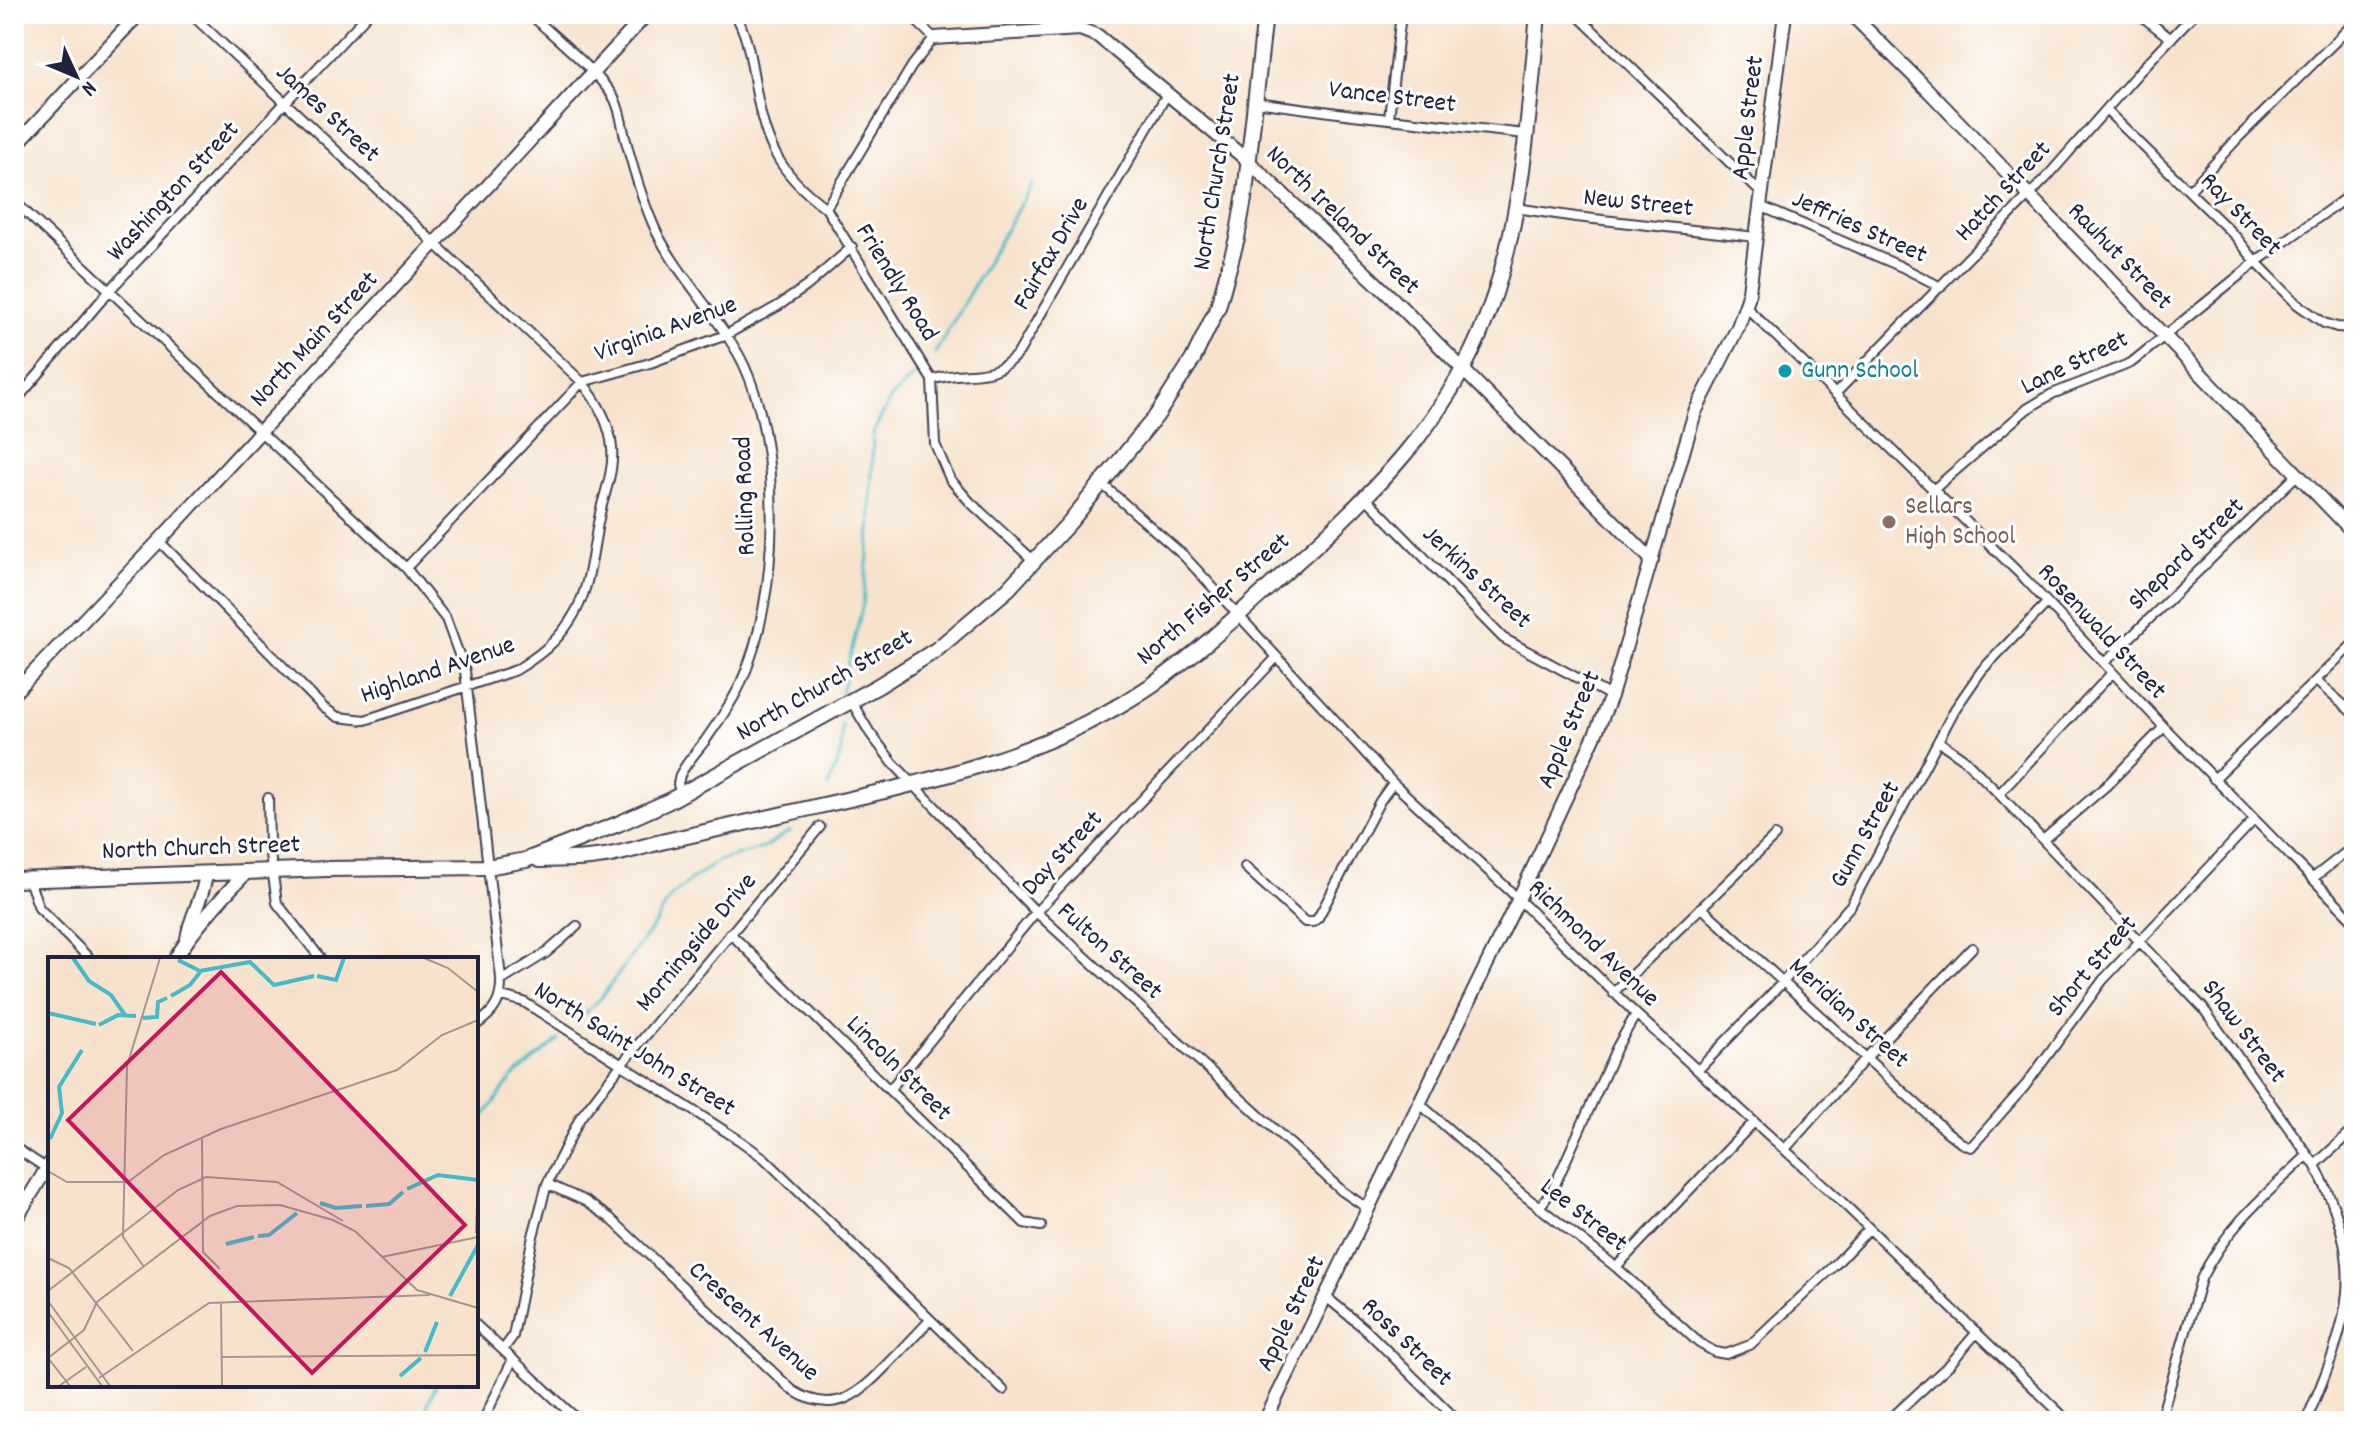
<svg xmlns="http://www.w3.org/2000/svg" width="2368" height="1435" font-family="Dekko,sans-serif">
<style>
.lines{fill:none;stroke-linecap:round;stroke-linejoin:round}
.stream{stroke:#4bb9c5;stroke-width:3}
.street-casing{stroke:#423f51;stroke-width:12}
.secondary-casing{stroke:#423f51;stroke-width:16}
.primary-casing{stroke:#423f51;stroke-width:18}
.street{stroke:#fff;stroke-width:8}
.secondary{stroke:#fff;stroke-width:12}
.primary{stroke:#fff;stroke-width:14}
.culture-dot{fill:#0f9aa8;stroke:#fff;stroke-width:3}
.education-dot{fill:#8d6e63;stroke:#fff;stroke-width:3}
.labels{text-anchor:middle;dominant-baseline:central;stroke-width:6;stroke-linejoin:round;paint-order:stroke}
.street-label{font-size:26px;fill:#22223b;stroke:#fff}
.culture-label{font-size:26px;fill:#0d838f;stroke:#fff;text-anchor:start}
.education-label{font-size:26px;fill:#785e54;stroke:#fff;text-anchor:start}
.inset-river{fill:none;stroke:#4bb9c5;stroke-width:4}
.inset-road{fill:none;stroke:#a29693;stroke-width:2}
.view{fill:#c2185b;fill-opacity:0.15;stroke:#c2185b;stroke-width:4}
.inset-edge{fill:none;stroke:#22223b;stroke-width:4}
</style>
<rect width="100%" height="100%" fill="#fff"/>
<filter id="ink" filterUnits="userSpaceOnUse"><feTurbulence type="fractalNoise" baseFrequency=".0125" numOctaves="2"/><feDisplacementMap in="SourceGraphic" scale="16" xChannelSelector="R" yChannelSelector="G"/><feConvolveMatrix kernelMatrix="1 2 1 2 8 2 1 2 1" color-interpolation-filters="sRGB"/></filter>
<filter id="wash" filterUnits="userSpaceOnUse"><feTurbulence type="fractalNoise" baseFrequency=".006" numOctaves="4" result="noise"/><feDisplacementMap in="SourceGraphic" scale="32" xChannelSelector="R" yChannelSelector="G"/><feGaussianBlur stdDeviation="1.8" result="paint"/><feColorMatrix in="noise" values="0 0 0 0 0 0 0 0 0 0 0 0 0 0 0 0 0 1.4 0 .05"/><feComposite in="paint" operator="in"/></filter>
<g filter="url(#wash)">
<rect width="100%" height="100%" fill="#f7e3cd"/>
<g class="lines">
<path class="stream" d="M935,353L1032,184
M841,693L863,604L870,535L873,433L891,398L914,375
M828,786L841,754L842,725
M578,1020L601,998L656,922L669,899L688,882L718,861L764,848L790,831
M476,1127L512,1078L558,1040
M425,1421L428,1403L436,1385"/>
</g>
</g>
<g filter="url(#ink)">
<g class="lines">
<defs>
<path id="street" d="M530,14C552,35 602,75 615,100C621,112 622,127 626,141C634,172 643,203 657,233C680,278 717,314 741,359C784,444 780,599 740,685C731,705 717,723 705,741C696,752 686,763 680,775L678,784L681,794
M735,14C747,34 750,56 754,78C764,139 774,170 826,208L932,380L935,444L950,479L970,502L1034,561
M1076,14L1080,29
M1576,14L1761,193
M2139,14L2171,39
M1256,102L1353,115L1525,134
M2107,111L2236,237L2256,262L2297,304L2324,323L2337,327L2354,328
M1389,118L1401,14
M2189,191L2238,138L2354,23
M14,201L406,568L446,619L465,671L501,978C502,1000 495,1012 476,1025
M1760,206L1902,267L1941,287
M826,208L912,66L934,38L909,14
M1516,208L1576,217L1756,237
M1746,307L2026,580L2164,727L2354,921
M932,380C966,368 992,384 1019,352L1167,94
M1836,393L2047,177L2139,72L2194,14
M14,403L110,290L368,14
M1102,484L1184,556L1393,783L1508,889L1636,1014L1841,1201L2068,1421
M1933,490L2027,409L2052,394L2131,363L2256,262L2354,192
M1366,498L1503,638L1611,696
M159,541L324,708L338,717L365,720L516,670C537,657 556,643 570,621C592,589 592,546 601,509C606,489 614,469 612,448C610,423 598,402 582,382L191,14
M406,568L582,382L650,363L726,335L778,306L807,286L852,247
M2104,663L2298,474
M2316,681L2354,714
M851,701L870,733L893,763L1036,912L1342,1191L1367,1208
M1938,741L1964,759L1999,794L2203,1008L2315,1165C2368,1269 2350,1318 2306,1421
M2214,779L2354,643
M1999,794L2112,673
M268,798L269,847L277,903L321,959
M2043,840L2106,786L2164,727
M1245,867L1305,922H1313L1318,918L1380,801L1393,783
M2312,879L2354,846
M29,880L39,908L90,959
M1701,907L1946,1131L1961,1143L1971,1147L2025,1086L2103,980L2254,820
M730,933L1024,1223L1041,1226
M501,981L546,953L577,926
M1613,993L1775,836
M502,996L524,1002L739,1140L764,1158L1003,1390
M1698,1070L1783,982L1851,905L1955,709L1982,670L2047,603
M891,1088L1036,912L1276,658
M1419,1103L1521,1193L1616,1267L1699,1343L1715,1352L1726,1354L1750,1345L1833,1267L1869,1229
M14,1147L46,1168
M1785,1149L1866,1058L1972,948
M2315,1165L2354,1129
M547,1184L585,1201L610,1218L792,1390C836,1418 860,1393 890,1362C904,1348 917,1334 930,1320
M1539,1208L1553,1189L1617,1047L1636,1014
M1616,1267L1754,1122
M1325,1296L1365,1329L1458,1421
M476,1325L579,1421
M503,1350L513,1336L533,1236L547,1184L580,1118L621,1065L820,827
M483,1421L513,1359
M1888,1421L1950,1364L1977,1332
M2160,1421L2201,1279C2226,1227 2267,1193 2308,1155"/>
<path id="secondary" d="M1851,14L1922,84L2354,533
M934,38L1080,29L1098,36L1248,161L1393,299L1652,560
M14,147L139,14
M14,693L159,541L647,14
M187,939C190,915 204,898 206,873
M175,959C195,927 220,899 247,872
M14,1222L50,1163
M1265,1421L1518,900L1595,735L1611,696L1695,412L1738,327L1748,299L1785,14"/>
<path id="primary" d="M539,860C558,859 578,860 597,857C619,855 640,847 661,842C699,833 737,825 775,816C906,786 1039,762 1152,685C1208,646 1257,597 1308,552C1377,489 1441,424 1479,336C1522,237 1528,121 1538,14
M14,880L327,869L487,867L526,860L618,824L667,802L878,686L936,650L1008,589L1069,523L1157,415L1193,359L1218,307L1237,238L1245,193L1265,14"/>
</defs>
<use href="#street" class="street-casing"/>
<use href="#secondary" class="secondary-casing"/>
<use href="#primary" class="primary-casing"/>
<use href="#street" class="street"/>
<use href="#secondary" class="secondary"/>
<use href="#primary" class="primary"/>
</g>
</g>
<circle class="culture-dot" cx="1785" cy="371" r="8"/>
<circle class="education-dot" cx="1889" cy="522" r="8"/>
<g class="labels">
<g class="street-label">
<text transform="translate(1392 98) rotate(7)">Vance Street</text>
<text transform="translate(327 114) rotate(43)">James Street</text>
<text transform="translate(1749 118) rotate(-83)">Apple Street</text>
<text transform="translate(1218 172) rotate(-81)">North Church Street</text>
<text transform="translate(174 192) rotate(-47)">Washington Street</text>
<text transform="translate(2004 192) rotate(-47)">Hatch Street</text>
<text transform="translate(1638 204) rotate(6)">New Street</text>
<text transform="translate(2240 215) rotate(46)">Ray Street</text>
<text transform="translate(1342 221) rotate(44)">North Ireland Street</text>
<text transform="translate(1859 228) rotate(24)">Jeffries Street</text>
<text transform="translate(1052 254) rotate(-60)">Fairfax Drive</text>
<text transform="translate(2119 257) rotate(46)">Rauhut Street</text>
<text transform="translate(896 283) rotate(58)">Friendly Road</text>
<text transform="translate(666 330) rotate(-20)">Virginia Avenue</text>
<text transform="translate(315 340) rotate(-47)">North Main Street</text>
<text transform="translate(2075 364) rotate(-26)">Lane Street</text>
<text transform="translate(746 496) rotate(-92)">Rolling Road</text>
<text transform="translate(2187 555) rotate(-44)">Shepard Street</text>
<text transform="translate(1476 578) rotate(43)">Jerkins Street</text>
<text transform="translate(1214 600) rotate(-40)">North Fisher Street</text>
<text transform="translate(2101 632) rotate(47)">Rosenwald Street</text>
<text transform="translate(438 671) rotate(-19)">Highland Avenue</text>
<text transform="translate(825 686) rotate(-30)">North Church Street</text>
<text transform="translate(1570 730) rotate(-67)">Apple Street</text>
<text transform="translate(1866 835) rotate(-61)">Gunn Street</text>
<text transform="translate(201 849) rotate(-2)">North Church Street</text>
<text transform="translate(1063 854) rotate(-47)">Day Street</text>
<text transform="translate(697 943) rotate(-50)">Morningside Drive</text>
<text transform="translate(1593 944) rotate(44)">Richmond Avenue</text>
<text transform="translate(1109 952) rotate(42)">Fulton Street</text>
<text transform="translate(2093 967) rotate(-50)">Short Street</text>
<text transform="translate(1848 1014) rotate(42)">Meridian Street</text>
<text transform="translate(2243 1032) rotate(53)">Shaw Street</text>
<text transform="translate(634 1050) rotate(32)">North Saint John Street</text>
<text transform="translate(898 1069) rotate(45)">Lincoln Street</text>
<text transform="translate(1583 1216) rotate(38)">Lee Street</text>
<text transform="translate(1292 1314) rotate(-64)">Apple Street</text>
<text transform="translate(753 1322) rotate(42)">Crescent Avenue</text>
<text transform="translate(1406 1343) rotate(44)">Ross Street</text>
</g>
<g class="culture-label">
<text x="1801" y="371">Gunn School</text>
</g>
<g class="education-label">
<text x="1905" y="507">Sellars<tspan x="1905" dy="30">High School</tspan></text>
</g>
</g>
<g transform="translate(48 957)">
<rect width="430" height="430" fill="#f7e3cd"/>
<path class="inset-river" d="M25,1L41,24L63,38L77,58M130,3L152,14L202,5L226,28L266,19M269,19L288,23L296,1M123,39L142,28L153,14M0,56L48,67M95,61L109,60L110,45L119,41M51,68L70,58L88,59M2,182L14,156L11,130L34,93M359,232L390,218L430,223M272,246L288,251L314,249M318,249L341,247L355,235M429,276L430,247M210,279L221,278L249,256M178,287L206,280M402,339L430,288M377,395L389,365M352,419L373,401"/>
<path class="inset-road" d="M376,1L400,11L430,35M154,182L155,295L172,312M0,214L19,225H80L116,198L173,172L349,113L394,78L430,63M334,300L430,280M0,301L21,311L85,394M96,310L75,280L79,109L112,1M0,334L130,233L158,220L229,225L295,264M0,344L62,429M173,346L174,429M0,355L54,429M173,400L430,398M0,401L22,429M0,401L36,373L49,345L162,259L189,249L232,248L285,263L307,274L369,333L430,351M51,421L161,346L382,338M11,429L38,410"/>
<path class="view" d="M173,15L417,268L264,416L20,163Z"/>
<rect width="430" height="430" class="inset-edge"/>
</g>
<rect width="2368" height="1435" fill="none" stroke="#fff" stroke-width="48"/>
<g transform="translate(76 76) rotate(134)" stroke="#ffffff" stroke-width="6" paint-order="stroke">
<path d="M0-6L14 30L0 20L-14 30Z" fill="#22223b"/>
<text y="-12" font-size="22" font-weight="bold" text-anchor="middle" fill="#22223b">N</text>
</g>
</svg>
